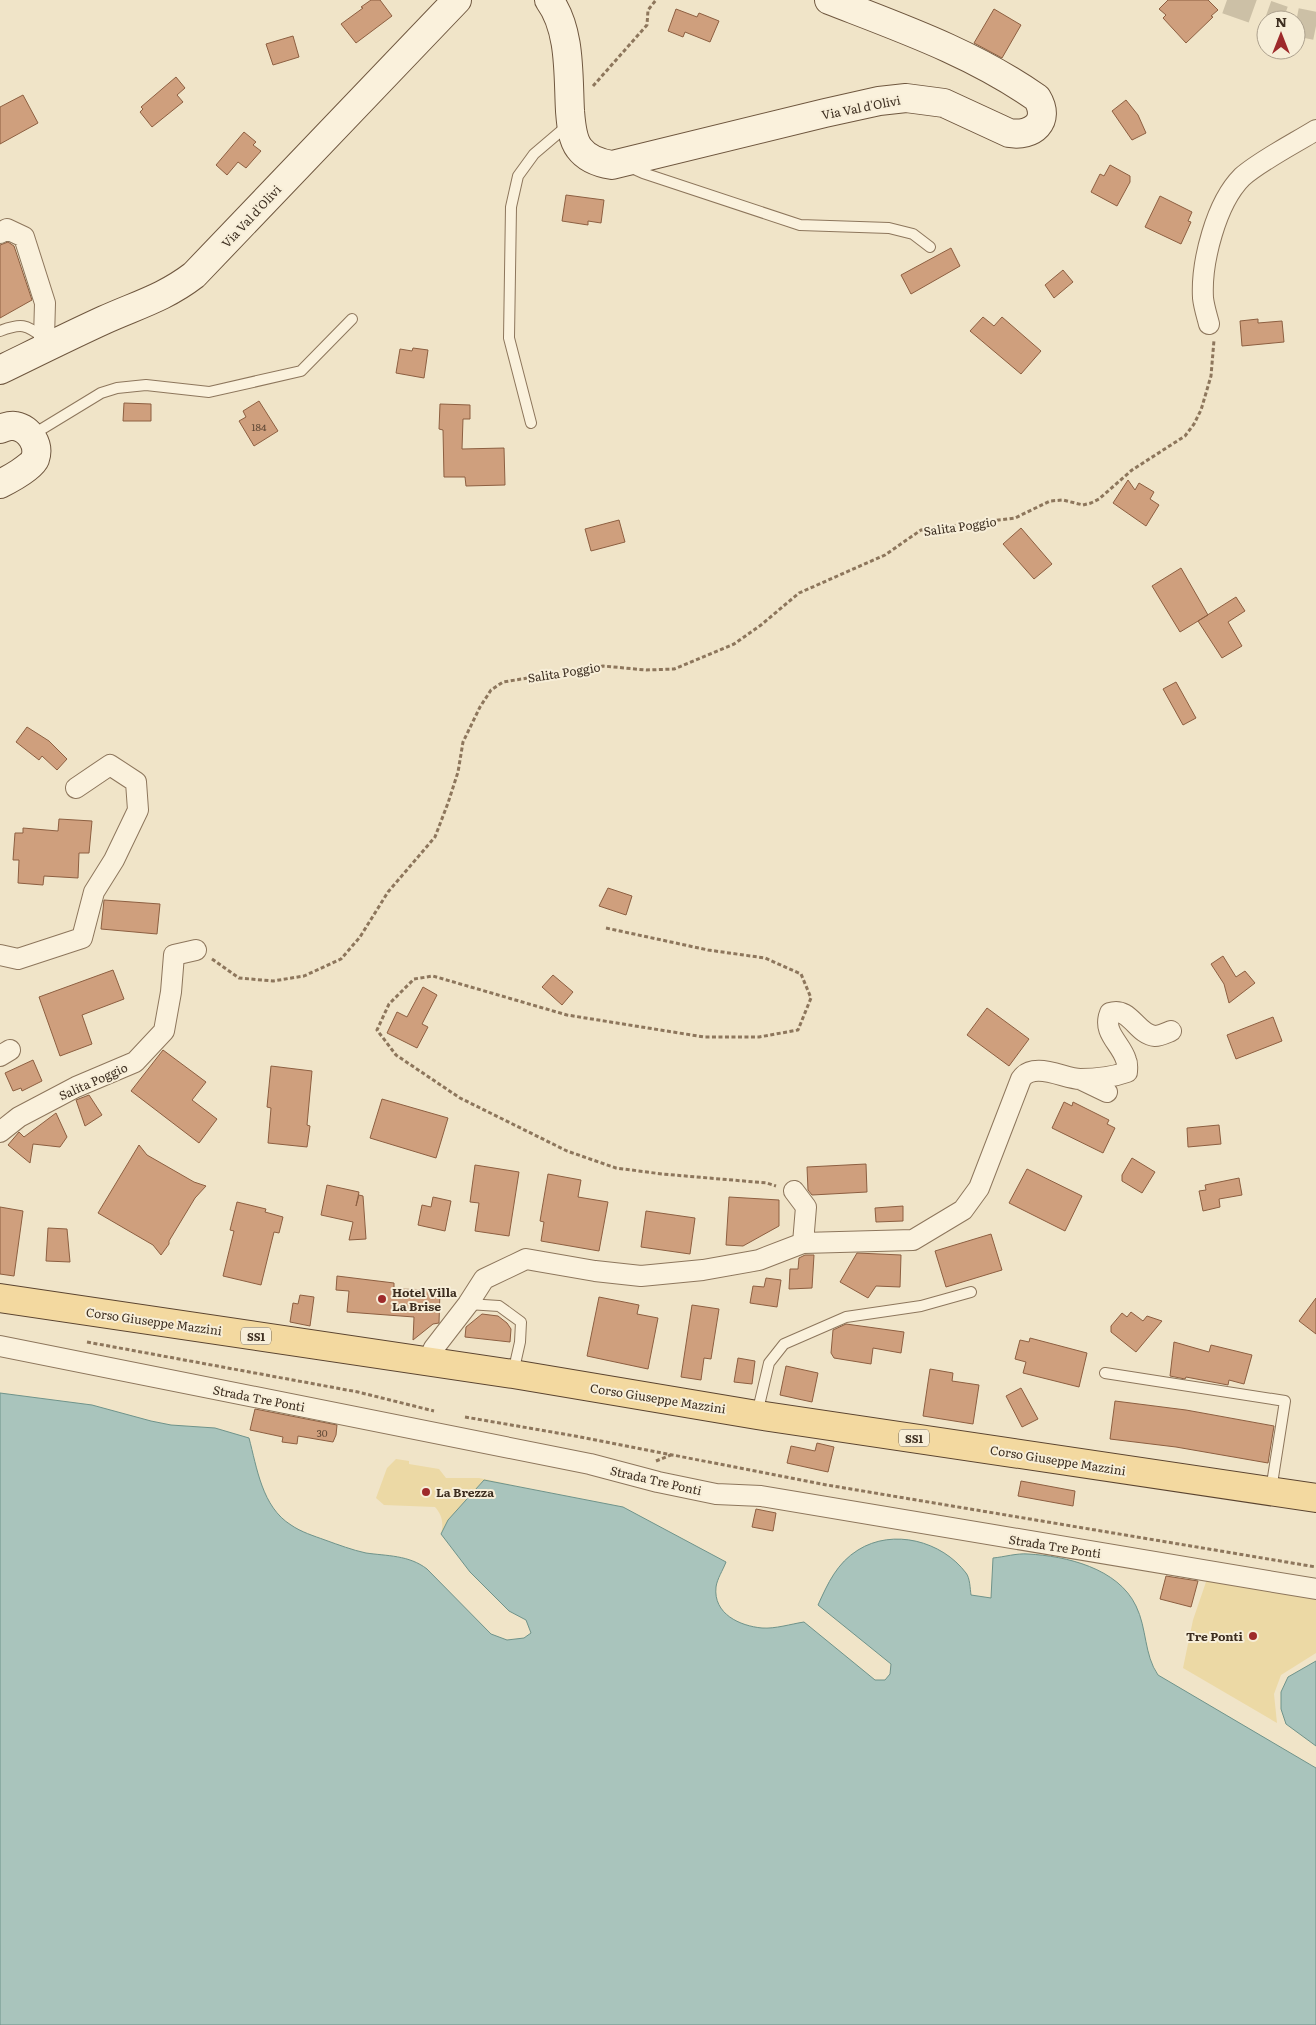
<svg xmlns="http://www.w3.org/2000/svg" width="1316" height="2025" font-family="Literata,serif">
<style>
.sand{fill:#ecd9a5}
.water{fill:#a9c4bc;stroke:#6f938a}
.building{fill:#cf9f7d;stroke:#8d5f41}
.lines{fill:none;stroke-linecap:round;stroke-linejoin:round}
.highway-tunnel{stroke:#ccc0a6;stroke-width:28;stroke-dasharray:28 14;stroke-linecap:butt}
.lane-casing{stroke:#8d765c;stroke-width:12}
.street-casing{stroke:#8d765c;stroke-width:22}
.secondary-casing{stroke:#6f573f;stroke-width:30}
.primary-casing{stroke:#5b4430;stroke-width:30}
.path{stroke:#8d765c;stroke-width:3;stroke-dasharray:4 2.5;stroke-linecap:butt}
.lane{stroke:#faf1dc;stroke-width:10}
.street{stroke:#faf1dc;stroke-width:20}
.secondary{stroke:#faf1dc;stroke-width:28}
.primary{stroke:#f3d9a0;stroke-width:28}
.poi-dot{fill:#9e2a2b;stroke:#f7eed8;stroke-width:2}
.labels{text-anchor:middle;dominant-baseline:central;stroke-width:4;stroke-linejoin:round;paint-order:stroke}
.number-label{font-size:10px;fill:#624a37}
.shield{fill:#f7eed8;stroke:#756857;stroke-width:1}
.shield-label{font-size:11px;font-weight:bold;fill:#3d2e20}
.street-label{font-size:12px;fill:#3d2e20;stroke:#f7eed8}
.poi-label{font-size:12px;font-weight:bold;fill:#3d2e20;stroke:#f7eed8;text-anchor:start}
</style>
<rect width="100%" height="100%" fill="#f0e4c8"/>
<path class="sand" d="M396,1459L409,1461V1464L439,1469L446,1478H479L518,1486L484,1480L448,1520L441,1534C444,1523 442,1515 435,1507L384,1505L376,1498L387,1468Z
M1207,1579L1316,1598V1653L1281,1675L1274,1694L1277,1723L1183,1668L1193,1620Z"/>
<path class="water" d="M0,1393L92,1405L151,1421L171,1425L215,1428L249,1438C257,1468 262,1507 291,1525C301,1532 314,1536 325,1540C339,1545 352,1550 366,1553C387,1556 409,1555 427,1569L491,1634L507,1640L524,1638L531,1633L526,1620L509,1611L470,1572L441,1534L448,1520L484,1480L623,1507L726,1562C723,1570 717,1579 716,1587C713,1614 740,1626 762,1628C775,1629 791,1624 804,1622L875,1680H885L890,1674L891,1664L818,1605C828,1583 837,1563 858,1550C893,1528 942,1541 966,1573C970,1578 970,1588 971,1595L991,1598L993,1558C1004,1557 1017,1553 1028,1554C1066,1556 1118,1568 1136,1606C1147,1628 1144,1655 1158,1675L1316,1768V2025H0Z
M1316,1661V1746L1286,1724L1281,1709V1692L1288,1677Z"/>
<path class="building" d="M371,0H380L392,16L356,43L341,24L363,8L361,7Z
M1168,0H1208L1218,10L1211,16L1213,17L1186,43L1163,18L1166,15L1159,9Z
M676,9L697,17L699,13L719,21L710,42L685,32L683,37L668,31Z
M994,9L1021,25L1002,58L974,43Z
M293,36L299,57L273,65L266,44Z
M176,77L185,88L177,95L183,102L152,127L140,112L143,109L141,107Z
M23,95L38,123L0,144V107Z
M1126,100L1138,115L1146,133L1132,140L1112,111Z
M244,132L256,142L253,145L261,151L246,168L238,162L227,175L216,165Z
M1110,165L1130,176V182L1117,206L1091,192L1100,174L1104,176Z
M566,195L604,200L601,223L588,221V225L562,221Z
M1160,196L1192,212L1188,221L1191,222L1181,244L1145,227Z
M8,242L14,246L32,300L0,318V245Z
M951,248L960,266L911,294L901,275Z
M1063,270L1073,282L1054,298L1045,285Z
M983,317L994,326L1002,317L1041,351L1021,374L970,331Z
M1258,319V323L1282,321L1284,342L1242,346L1240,321Z
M413,348L428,350L424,378L396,373L400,349L412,351Z
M259,401L278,431L254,446L239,421L246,417L243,411Z
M124,403L151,404V421H123Z
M440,404L470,405V419H463L462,449L504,448L505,485L466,486L465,477H444L443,430L439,429Z
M1128,480L1135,490L1139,483L1154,492L1150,499L1159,505L1146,526L1113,503Z
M619,520L625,542L591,551L585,529Z
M1021,528L1052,564L1034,579L1003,544Z
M1181,568L1208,615L1180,632L1152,586Z
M1236,597L1245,611L1228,622L1242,646L1222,658L1198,621Z
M1176,682L1196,718L1183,725L1163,689Z
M27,727L49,741L67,759L57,770L42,756L39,760L16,742Z
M59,819L92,821L89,853H79L78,878L44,876L43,885L18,883L19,860H13L15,833H23V828L58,831Z
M608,888L632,896L626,915L599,906Z
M104,900L160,904L157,934L101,929Z
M1223,956L1236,977L1245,971L1255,983L1229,1003L1224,984L1211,964Z
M113,970L124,999L82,1015L92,1044L60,1056L39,997Z
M553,975L573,992L562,1005L542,987Z
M423,987L437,995L422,1024L428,1027L417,1048L387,1033L397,1012L407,1017Z
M987,1008L1029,1039L1009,1066L967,1035Z
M1273,1017L1282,1041L1236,1059L1227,1035Z
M163,1050L206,1082L192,1100L217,1119L199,1143L131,1091Z
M33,1060L42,1081L22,1091L21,1088L13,1091L5,1073Z
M271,1066L312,1071L307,1125L310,1126L307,1147L268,1143L271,1108L267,1107Z
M89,1095L102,1115L85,1126L76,1100Z
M382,1099L448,1118L436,1158L370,1138Z
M1064,1102L1072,1106L1073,1102L1109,1120L1107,1124L1115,1128L1103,1153L1052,1128Z
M56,1113L67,1137L60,1147L33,1144L30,1163L8,1145L19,1132L24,1137Z
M1219,1125L1221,1144L1188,1147L1187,1128Z
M139,1145L147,1155L194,1182L206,1186L195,1198L169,1241V1244L161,1255L153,1245L98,1213Z
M1132,1158L1155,1172L1142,1193L1122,1181V1175Z
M866,1164L867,1192L812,1195L808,1190L807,1167Z
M475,1165L519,1172L509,1236L475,1231L479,1203L470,1202Z
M1027,1169L1082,1196L1065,1231L1009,1203Z
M548,1174L581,1180L578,1197L608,1202L599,1251L541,1241L544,1222L540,1221Z
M1239,1178L1242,1195L1219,1199L1220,1207L1203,1211L1199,1191L1206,1190L1205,1185Z
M327,1185L359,1192L356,1206L359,1195L363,1196L366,1239L349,1240L353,1222L321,1215Z
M433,1197L451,1201L445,1231L418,1225L422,1205L431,1207Z
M729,1197L779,1200V1226L743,1246L726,1245Z
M237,1202L266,1209L265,1212L283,1217L279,1233L274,1232L261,1285L223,1276L234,1231L230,1230Z
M903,1206V1221L876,1222L875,1208Z
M0,1207L23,1211L14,1276L0,1274Z
M646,1211L695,1218L690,1254L641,1247Z
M48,1228L67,1229L70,1262L46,1261Z
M991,1234L1002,1270L946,1287L935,1251Z
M857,1253L901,1255L900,1287L876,1286L868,1298L840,1282Z
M805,1255H814L812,1288L789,1289L790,1269H798L799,1258Z
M337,1276L394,1283V1289L440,1290L439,1323L433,1324L413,1340L414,1317L347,1312L349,1291L336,1290Z
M766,1278L781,1280L777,1307L750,1303L753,1286L764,1287Z
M300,1295L314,1297L310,1326L290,1322L293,1303L298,1304Z
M599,1297L639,1305L637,1314L658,1318L648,1369L587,1356Z
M1316,1298V1334L1299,1321Z
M692,1305L719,1309L711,1359L704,1358L701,1380L681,1377Z
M1131,1312L1143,1321L1147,1316L1162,1321L1136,1352L1111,1332V1326L1122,1313L1127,1317Z
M482,1314L498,1316L507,1323L511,1329L510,1342L465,1337L466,1327Z
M846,1324L904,1332L901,1353L873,1348L871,1364L834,1358L831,1353L833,1330Z
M1030,1338L1087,1353L1079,1387L1023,1373L1026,1362L1015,1359L1020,1340L1029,1342Z
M1174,1342L1209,1352L1211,1345L1252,1355L1244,1384L1229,1380L1228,1385L1186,1377L1185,1379L1170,1376Z
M738,1358L755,1361L752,1384L734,1382Z
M786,1366L818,1373L812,1402L780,1395Z
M930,1369L953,1373L952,1381L979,1385L973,1424L923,1416Z
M1021,1388L1038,1419L1022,1427L1006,1396Z
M1115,1401L1186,1410L1274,1426L1268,1463L1176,1447L1110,1439Z
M255,1409L337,1425L336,1435L333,1442L298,1436L297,1444L282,1442L283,1437L250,1430Z
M817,1443L834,1447L828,1472L787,1463L791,1446L815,1451Z
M1021,1481L1075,1491L1073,1506L1018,1496Z
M756,1509L776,1513L773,1531L752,1527Z
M1166,1576L1198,1581L1191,1607L1160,1599Z"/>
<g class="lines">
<path class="highway-tunnel" d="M1227,0L1283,20
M1296,22L1316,26"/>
<defs>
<path id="lane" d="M632,164L634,169L643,173L800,225L889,228L913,234L930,247
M0,331C21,323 26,324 44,338
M531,423L509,338L511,207L518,176L534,154L561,131L571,126
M32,435L101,393L117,388L146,385L209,392L301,371L352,319
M468,1304L499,1306L521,1322L520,1342L513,1373
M1105,1373L1285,1401L1271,1490
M757,1414L769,1363L784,1344L846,1317L921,1306L971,1292"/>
<path id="street" d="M0,233L7,229L24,237L45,303L44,338L48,346
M1209,324C1207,316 1204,307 1203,298C1201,262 1216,203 1242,177C1260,161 1295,143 1316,130
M0,955L18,959L82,938L94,892L114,860L138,810L136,782L110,765L76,788
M0,1056L10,1050
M1080,1079L1107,1092
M0,1132L19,1117L76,1087L135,1062L164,1031L171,992L174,955L196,950
M794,1191L806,1207L803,1243
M0,1346L590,1464L658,1482L716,1494L761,1496L1316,1589
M427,1363L434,1348L468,1304L484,1279L526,1259L595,1271L641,1276L703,1270L759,1260L803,1243L913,1240L963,1210L979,1188L1021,1079C1033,1061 1063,1078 1080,1079C1095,1079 1113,1077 1127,1072C1127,1069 1128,1064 1126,1060C1121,1043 1102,1033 1110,1013C1130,1006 1137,1035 1155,1036C1160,1036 1166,1033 1171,1031"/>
<path id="secondary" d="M549,0C571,30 568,75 570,111C571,123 572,139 579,148C587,159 599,163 612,165L825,113L879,101L906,98L944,103L1009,133C1033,137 1051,121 1037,98C973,53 901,28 829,0
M0,370C35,353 69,336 104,320C137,305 164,298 194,275L457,0
M0,429C5,427 11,425 15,426C30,429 40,445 35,459C32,467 8,480 0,484"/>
<path id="primary" d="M0,1298L513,1374L757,1415L1316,1498"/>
</defs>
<use href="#lane" class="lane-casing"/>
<use href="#street" class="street-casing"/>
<use href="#secondary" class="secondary-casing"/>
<use href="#primary" class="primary-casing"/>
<path class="path" d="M593,86L647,25L648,10L656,0
M606,928L708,950L765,958L801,974L811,998L798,1030L759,1037H704L567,1015L433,976L414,979L389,1004L377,1030L396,1055L460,1098L567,1151L616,1168L662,1174L767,1183L776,1186
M212,959L239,978L273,981L304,976L341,959L360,937L388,892L435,837L448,803L458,772L463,742L480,707L491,690L503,682L603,666L646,670L674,669L734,644L761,625L799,593L885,555L921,530L1015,518L1050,501L1063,500L1083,505L1091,503L1099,499L1132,470L1185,436L1194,424L1201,410L1211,376L1214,340
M87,1342L358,1392L434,1411
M465,1417L575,1436L827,1485L1316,1567
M656,1461L671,1455"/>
<use href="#lane" class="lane"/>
<use href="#street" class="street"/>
<use href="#secondary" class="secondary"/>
<use href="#primary" class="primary"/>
</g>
<g class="poi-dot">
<circle cx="382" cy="1299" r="5"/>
<circle cx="426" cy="1492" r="5"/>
<circle cx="1253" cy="1636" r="5"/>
</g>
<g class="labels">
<g class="number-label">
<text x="259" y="426">184</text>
<text x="322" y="1432">30</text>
</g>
<g class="shield">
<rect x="241" y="1327.5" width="30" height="17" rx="4"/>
<rect x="899" y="1429.5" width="30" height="17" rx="4"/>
</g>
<g class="shield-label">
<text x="256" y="1336">SS1</text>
<text x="914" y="1438">SS1</text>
</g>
<g class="street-label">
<text transform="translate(861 107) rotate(-11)">Via Val d'Olivi</text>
<text transform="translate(251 216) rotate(-47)">Via Val d'Olivi</text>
<text transform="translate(960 526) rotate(-8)">Salita Poggio</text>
<text transform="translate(564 672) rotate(-9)">Salita Poggio</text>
<text transform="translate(93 1081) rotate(-24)">Salita Poggio</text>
<text transform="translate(154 1321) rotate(8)">Corso Giuseppe Mazzini</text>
<text transform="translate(259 1398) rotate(11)">Strada Tre Ponti</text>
<text transform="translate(658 1398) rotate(9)">Corso Giuseppe Mazzini</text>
<text transform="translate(1058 1460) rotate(9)">Corso Giuseppe Mazzini</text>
<text transform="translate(656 1480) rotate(13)">Strada Tre Ponti</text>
<text transform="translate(1055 1546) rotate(9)">Strada Tre Ponti</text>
</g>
<g class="poi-label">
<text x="392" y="1292">Hotel Villa<tspan x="392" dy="14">La Brise</tspan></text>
<text x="436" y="1492">La Brezza</text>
<text x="1243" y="1636" text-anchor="end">Tre Ponti</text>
</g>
</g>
<g transform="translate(1281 35)"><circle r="24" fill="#f7eed8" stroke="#ada18e"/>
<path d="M0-4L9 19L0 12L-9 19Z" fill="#9e2a2b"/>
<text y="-8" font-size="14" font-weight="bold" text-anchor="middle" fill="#3d2e20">N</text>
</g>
</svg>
